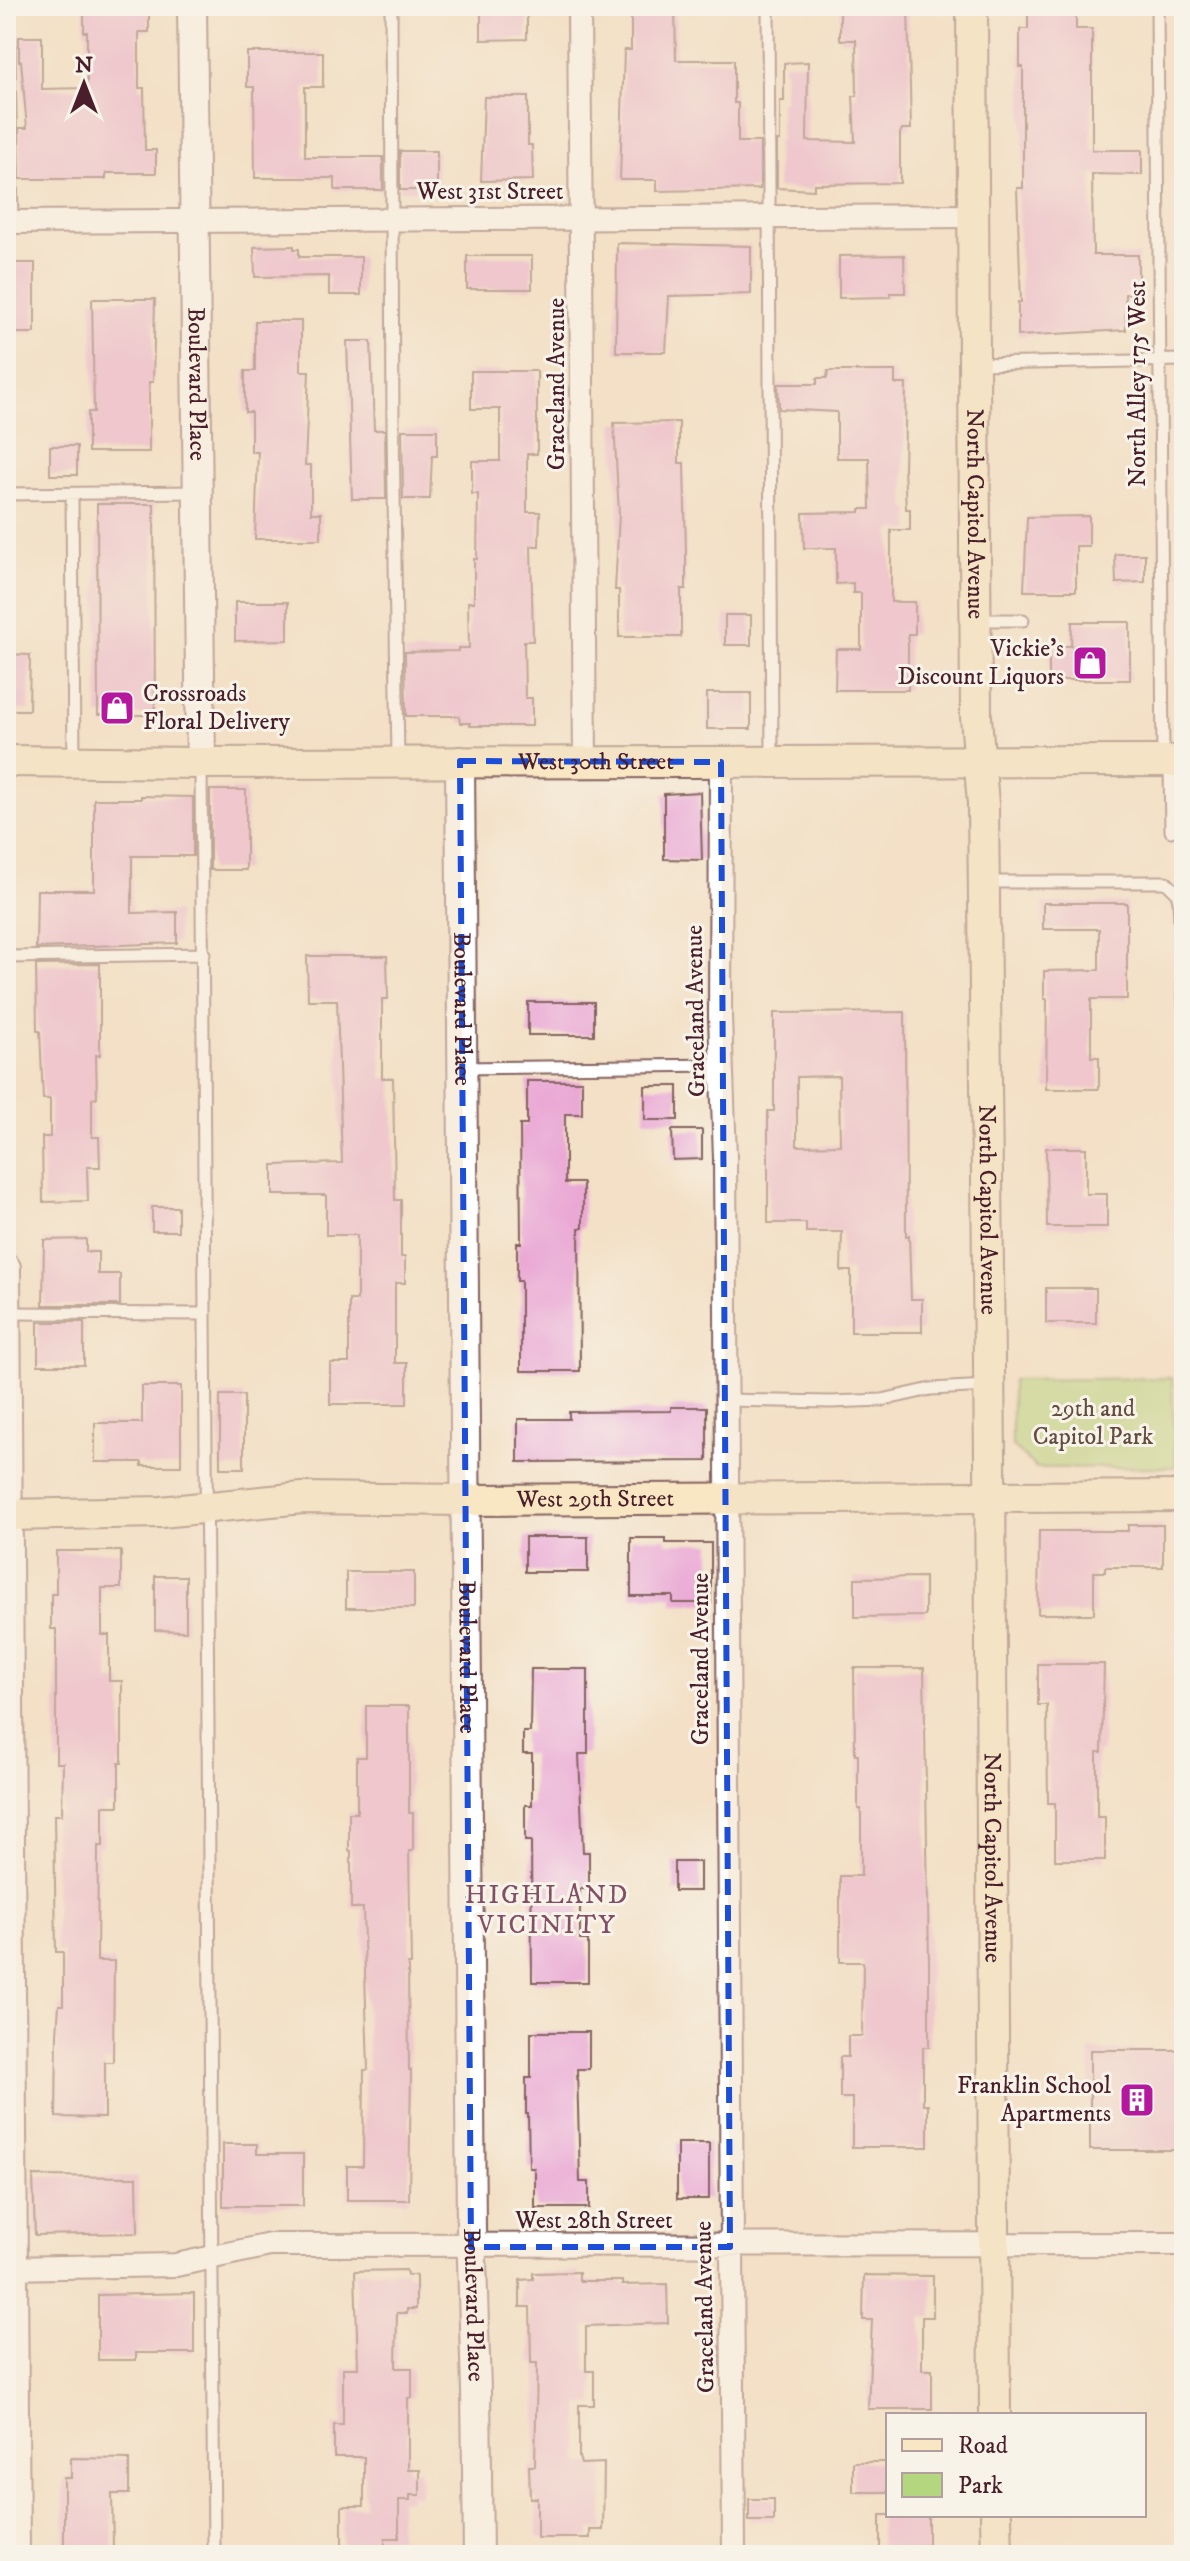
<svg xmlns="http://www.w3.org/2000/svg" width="1190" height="2561" font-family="'IM FELL DW Pica',serif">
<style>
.green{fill:#b3d67e;stroke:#7e7a54;stroke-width:2}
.building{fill:#eaa9d5;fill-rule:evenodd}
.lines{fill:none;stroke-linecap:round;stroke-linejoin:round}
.service-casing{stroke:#856361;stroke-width:15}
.minor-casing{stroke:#856361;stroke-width:26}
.tertiary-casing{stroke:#856361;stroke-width:32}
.secondary-casing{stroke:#856361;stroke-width:34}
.service{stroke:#fff;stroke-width:11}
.minor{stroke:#fff;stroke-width:22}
.tertiary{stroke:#fff;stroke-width:28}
.secondary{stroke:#f9e7c3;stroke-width:30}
.marked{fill:none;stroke:#1d4ed8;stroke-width:6;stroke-dasharray:16 10;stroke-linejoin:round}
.labels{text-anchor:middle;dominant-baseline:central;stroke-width:6;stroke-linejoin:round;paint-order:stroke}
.street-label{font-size:24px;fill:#4a1f2b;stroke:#f7f3e8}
.poi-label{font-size:24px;fill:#4a1f2b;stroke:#f7f3e8;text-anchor:end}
.park-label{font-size:24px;fill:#644d40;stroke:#f7f3e8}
.neighbourhood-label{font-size:26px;letter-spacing:2px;fill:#824f66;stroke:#f7f3e8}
</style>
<rect width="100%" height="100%" fill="#f7f3e8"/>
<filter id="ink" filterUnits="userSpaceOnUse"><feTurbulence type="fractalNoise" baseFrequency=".0125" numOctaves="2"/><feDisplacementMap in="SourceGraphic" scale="16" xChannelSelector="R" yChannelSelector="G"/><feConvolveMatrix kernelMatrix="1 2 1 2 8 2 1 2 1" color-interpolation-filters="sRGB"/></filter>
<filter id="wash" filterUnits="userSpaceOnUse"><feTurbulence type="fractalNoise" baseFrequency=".006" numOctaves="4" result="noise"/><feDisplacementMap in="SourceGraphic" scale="32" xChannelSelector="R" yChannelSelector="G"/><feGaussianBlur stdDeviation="1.8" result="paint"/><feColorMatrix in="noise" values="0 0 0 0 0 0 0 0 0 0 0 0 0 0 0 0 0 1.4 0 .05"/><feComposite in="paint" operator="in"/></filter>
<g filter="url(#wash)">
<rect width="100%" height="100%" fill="#f3e0c6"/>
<path class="green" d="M1172,1378L1175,1467L1036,1468L1012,1445V1380Z"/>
<g id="blocks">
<path class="building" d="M84,6H149V32H139V88H144L145,150H156V173H106V179H20L19,128H27L21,61H19V37H42V89L87,88V32H84Z
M481,6H527V39L481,40Z
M631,6H675L676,60H734V103H738V142H760V189L657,191V180H620L624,50H631Z
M840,6H908L911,129H902L900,134V183L814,184V190L777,188V141H780V101H784V63L808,62L807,141L855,142L853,96H857L856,40H840Z
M1028,6H1076V29H1092V150H1142V175L1092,174L1093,255H1138V294H1125L1126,330L1018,336V302H1021L1017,188H1023V67H1020V29H1028Z
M247,52H323V87H305V157H383V190H335V178H255L254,87H247Z
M484,97H528V145H532L533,180L481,181Z
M400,151H437V190H400Z
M617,243L751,246V294L669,296L666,352H616Z
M294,246V249H299V257H361V295H329V276L255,277L254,247Z
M904,255L905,293H890V297L839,298V256Z
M467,256H532V289H467Z
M6,263H35V333H6Z
M92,299H155L153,382H149V452H88V412H94Z
M255,321H301V371H309L305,465H311V513H321V539H255L258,452H251V412H245V371H255Z
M347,341H371L374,430H385L386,499H352Z
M471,371H537V454H527V512H540L539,546H531L533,641H524L525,698H532V726H470V723H460L459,716H406L405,652L458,651V648H469L468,602H474V559H477L478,494H472V461H500V409H471Z
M828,371H895V384H906L904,468L906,509H910V530H891V602H915V634H908V690H835L836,649H861V593H853V583L836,584V548H804L803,513L860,512V509H870L869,458H837V412L779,409L778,384H817V378H827Z
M679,422V463H684L686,554V589H681V637H619V590H615L619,514L614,423Z
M402,430H437V456H432L430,499H403Z
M50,446H77V475H50Z
M97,504H154L155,715H98Z
M1089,516V546H1076V591H1024L1027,517Z
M1115,554H1145V582L1116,583Z
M235,602H288V640L235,641Z
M725,615H751V645H725Z
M1072,622H1130V680H1049V646H1071Z
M6,654L30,655L29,710H6Z
M707,693H751V729H707Z
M210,790H246V870H210Z
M700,792L702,860L664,859V794Z
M141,796L193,797V856H132V913L177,912V943L36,948L37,890H94V799H141Z
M1043,903H1127V999H1091V1057H1099V1089H1046L1047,999H1044V971L1099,970V929H1043Z
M307,956H387L388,999H382V1078H393L395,1200H401V1257H405V1283H395V1363H407V1404H330V1363H349V1300H357V1235H326V1195H273V1165L342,1163L337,1000H308Z
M100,964V1055H96L97,1098L92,1099V1137H99L100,1167H87L88,1201L43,1202L42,1137H50V1099H43L40,1031H37L36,965Z
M528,1002H594V1035H528Z
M905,1012L906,1236L909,1235L911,1299H922V1332H851V1271H841L842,1232H806V1223H768V1111H774V1013ZM839,1076L840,1145L797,1146V1077Z
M527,1081H582V1114H565V1183H583V1228H579L580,1371H521V1281H517V1243H521L520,1125H527Z
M645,1086H678V1120H645Z
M672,1130H702V1159L673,1160Z
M1046,1148H1086V1194H1107V1227H1047Z
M152,1207H178V1231H152Z
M86,1239V1252H98V1274H120V1305H43L44,1240Z
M1046,1288H1096V1323H1046Z
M38,1322H84V1365H38Z
M142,1386H181V1466H142V1462H95V1423H142Z
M220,1395H244V1468H220Z
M671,1407H707V1461L518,1462V1419H569V1412L671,1411Z
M1128,1525H1163V1567H1105V1572H1094V1614H1038L1039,1531H1128Z
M525,1537H588V1572H525Z
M631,1538H666V1543H711V1603H673V1596H631Z
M56,1551H121V1588H102V1635H109V1681H122V1763H119V1806H103V1846H98L97,1961H114L113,2062H105V2118L56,2117L57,2034L59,2005H63V1952H56L54,1815H62L63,1763H56V1629H51V1594H56Z
M346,1572H414V1608H346Z
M155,1576H186V1631L155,1630Z
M925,1577V1616L855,1617V1578Z
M1038,1664H1104L1102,1752H1097V1817H1105V1860H1055V1803H1048L1047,1705H1038Z
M854,1668H924L929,1962V2047H923V2104H928V2147H852V2098H840V2057H848V2036H862L863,1962H840V1876H861V1809H858V1754H855Z
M531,1669H588V1754H579L583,1852H589V1889H580V1940H588V1982H532L531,1841H525V1805H532V1754H523V1732H530Z
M366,1706H409V1813H413V1851H409L411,1964H408L409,2070H411L409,2200H347V2166H363L364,2070H368L363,1908H351V1851H349V1813H357V1757H366Z
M674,1862H700V1891H674Z
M531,2032H589V2069H577L580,2182H589V2208H535V2173L534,2168H529L528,2114H526V2078H531Z
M1090,2050H1184V2150H1090Z
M677,2143H709V2199H677Z
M223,2144H257V2154H303V2206H223Z
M33,2176L137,2177L138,2233L35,2235Z
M406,2270L407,2275H416V2309H407V2313H397L396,2368H412V2398H408V2470H420V2495H410V2500H399V2538H385V2555H342V2506H364V2457H334V2425H343V2368H358L355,2271Z
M579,2272V2281H622V2285L667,2284L668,2323L586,2326V2371H594V2405H579V2457L581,2464L604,2463L603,2530H590V2538H537V2498H530L529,2466H535L537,2363H531L530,2307H520V2280L533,2279V2273Z
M864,2275L933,2276V2317H922V2370H932V2409H868L872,2320H863Z
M194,2293V2353H136V2360H98V2295Z
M71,2458L129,2459V2494H112L113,2548H64V2478H71Z
M853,2462H888V2492H853Z
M749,2499H774V2521H749Z
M880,2515H928V2555H880Z"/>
</g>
</g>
<g filter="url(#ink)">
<use href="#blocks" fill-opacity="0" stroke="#856361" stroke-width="2"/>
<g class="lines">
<defs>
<path id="service" d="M8,6L12,222
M391,6L393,426L398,761
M768,6L772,761
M1157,6L1163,761
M977,364L1184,360
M6,494L197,492
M72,494L74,761
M976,620H1023
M201,764L214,2555
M1170,764L1171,831
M987,882H1166L1177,893L1179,900L1184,1006
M6,957L204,954
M463,1068L722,1065
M6,1313L205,1314
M726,1400L831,1402L882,1400L931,1389L988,1386
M1184,1442V1445"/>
<path id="minor" d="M579,6L585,761
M6,222L974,216
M721,762L720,1017L725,1158L734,2555
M6,2268L176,2265L270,2245L1184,2244"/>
<g id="tertiary">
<path id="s1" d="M192,6L201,763"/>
<path id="s2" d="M460,761L471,2229L476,2390L478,2555"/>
<path d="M6,1268L15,2555"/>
</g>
<g id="secondary">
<path id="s3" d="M972,6L976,717L983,804L990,1457L995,2415"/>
<path id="s4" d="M6,761L201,763L1184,761"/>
<path id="s5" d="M6,1515L161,1512L302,1498L465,1500L1184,1496"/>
<path d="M996,2515L997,2555"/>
</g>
</defs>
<use href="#service" class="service-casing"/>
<use href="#minor" class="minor-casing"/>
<use href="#tertiary" class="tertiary-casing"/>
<use href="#secondary" class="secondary-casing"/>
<use href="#service" class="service"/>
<use href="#minor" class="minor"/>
<use href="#tertiary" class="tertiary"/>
<use href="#secondary" class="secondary"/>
</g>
</g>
<path d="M0 0H1190V2561H0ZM460,761L721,762L730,2247H471Z" fill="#f3e0c6" fill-opacity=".55" fill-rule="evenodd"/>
<path class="marked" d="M460,761L721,762L730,2247H471Z"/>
<defs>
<symbol id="shop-square" viewBox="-11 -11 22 22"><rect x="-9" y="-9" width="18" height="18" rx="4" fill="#b5179e" stroke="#f7f3e8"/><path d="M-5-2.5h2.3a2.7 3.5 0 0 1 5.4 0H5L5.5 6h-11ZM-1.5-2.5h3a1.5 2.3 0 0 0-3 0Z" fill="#fff"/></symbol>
<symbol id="building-square" viewBox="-11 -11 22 22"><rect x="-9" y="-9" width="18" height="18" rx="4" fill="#b5179e" stroke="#f7f3e8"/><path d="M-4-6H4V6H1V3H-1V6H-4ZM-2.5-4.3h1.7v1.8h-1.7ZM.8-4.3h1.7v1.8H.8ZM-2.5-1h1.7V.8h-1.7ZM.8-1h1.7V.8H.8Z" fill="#fff"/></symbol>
</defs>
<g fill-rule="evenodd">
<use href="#shop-square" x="1070" y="643" width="40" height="40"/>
<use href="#shop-square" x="97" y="688" width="40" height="40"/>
<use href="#building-square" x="1117" y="2080" width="40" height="40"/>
</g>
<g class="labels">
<g class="street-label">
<text x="490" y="192">West 31st Street</text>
<text transform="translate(557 384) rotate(-90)">Graceland Avenue</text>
<text transform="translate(1138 384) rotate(-90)">North Alley 175 West</text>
<text stroke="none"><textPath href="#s1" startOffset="378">Boulevard Place</textPath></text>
<text stroke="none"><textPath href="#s3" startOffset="508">North Capitol Avenue</textPath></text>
<text stroke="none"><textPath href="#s4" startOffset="590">West 30th Street</textPath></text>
<text stroke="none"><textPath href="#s2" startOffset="248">Boulevard Place</textPath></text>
<text transform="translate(696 1011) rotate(-91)">Graceland Avenue</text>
<text stroke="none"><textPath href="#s3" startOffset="1204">North Capitol Avenue</textPath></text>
<text stroke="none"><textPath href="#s5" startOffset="590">West 29th Street</textPath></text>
<text stroke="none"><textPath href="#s2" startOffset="896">Boulevard Place</textPath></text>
<text transform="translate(701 1659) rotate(-90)">Graceland Avenue</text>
<text stroke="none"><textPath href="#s3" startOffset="1852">North Capitol Avenue</textPath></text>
<text x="594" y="2221">West 28th Street</text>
<text stroke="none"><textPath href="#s2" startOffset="1544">Boulevard Place</textPath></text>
<text transform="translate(705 2307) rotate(-91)">Graceland Avenue</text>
</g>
<g class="poi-label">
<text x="1064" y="649">Vickie's<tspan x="1064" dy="28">Discount Liquors</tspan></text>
<text x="143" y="694" text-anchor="start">Crossroads<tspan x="143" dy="28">Floral Delivery</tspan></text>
<text x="1111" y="2086">Franklin School<tspan x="1111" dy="28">Apartments</tspan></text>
</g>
<g class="park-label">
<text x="1093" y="1409">29th and<tspan x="1093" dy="28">Capitol Park</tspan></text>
</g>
<g class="neighbourhood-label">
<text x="547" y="1895">HIGHLAND<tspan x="547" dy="30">VICINITY</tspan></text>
</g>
</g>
<rect width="1190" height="2561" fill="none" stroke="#f7f3e8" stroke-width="32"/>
<rect x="886" y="2413" width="260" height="104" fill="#f7f3e8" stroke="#b29e9c" stroke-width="2"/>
<rect x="902" y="2439" width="40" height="12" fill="#f9e7c3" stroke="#b29e9c" stroke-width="2"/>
<text x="958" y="2453" font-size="24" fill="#4a1f2b">Road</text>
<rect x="902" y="2473" width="40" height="24" fill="#b3d67e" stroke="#b29e9c" stroke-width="2"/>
<text x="958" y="2493" font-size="24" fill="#4a1f2b">Park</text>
<g transform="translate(84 84)" stroke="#f7f3e8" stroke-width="6" paint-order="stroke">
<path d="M0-6L14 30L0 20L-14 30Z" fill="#4a1f2b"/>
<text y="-12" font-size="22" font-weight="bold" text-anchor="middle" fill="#4a1f2b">N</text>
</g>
</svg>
